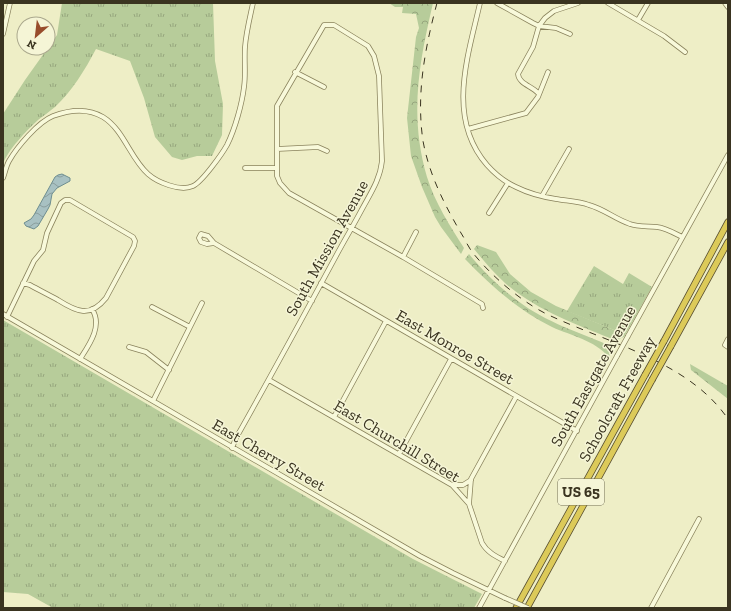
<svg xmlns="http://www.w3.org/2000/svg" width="731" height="611" font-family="'Zilla Slab',serif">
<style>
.grass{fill:url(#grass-tufts)}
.forest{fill:url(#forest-crowns)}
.water{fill:url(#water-waves);stroke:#6e8e90}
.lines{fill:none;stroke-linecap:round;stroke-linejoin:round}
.minor-casing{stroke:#89825c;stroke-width:5.5}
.highway-casing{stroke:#574e30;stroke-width:7}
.minor{stroke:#f8f9da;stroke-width:4}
.highway{stroke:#dcca59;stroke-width:5.5}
.rail{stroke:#3a3420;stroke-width:1;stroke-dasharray:7 7;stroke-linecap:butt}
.minor-bridge-casing{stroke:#89825c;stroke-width:5.5;stroke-linecap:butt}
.highway-bridge-casing{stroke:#574e30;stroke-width:7;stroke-linecap:butt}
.minor-bridge{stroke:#f8f9da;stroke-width:4}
.highway-bridge{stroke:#dcca59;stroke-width:5.5}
.labels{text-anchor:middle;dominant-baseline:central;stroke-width:3;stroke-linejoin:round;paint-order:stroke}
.shield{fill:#f5f5d6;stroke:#726e57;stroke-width:1}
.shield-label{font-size:15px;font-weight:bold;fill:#3a3420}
.street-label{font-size:16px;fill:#3a3420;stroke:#f5f5d6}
</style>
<defs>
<pattern id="grass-tufts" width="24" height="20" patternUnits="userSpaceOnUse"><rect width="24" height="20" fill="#b7cc9a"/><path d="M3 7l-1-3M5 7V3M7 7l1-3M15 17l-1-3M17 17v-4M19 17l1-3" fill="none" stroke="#96a67d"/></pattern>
<pattern id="forest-crowns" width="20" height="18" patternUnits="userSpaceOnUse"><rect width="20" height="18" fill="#b7cc9a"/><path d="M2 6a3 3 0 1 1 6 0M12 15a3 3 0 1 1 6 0" fill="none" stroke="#96a67d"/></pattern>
<pattern id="water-waves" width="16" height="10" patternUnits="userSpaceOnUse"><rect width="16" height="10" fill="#a8c1c2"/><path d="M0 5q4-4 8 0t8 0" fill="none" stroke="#8a9e9d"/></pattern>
</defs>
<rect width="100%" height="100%" fill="#eeeec6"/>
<path class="grass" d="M62,3H213L215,61L223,104L222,135L212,156H197L182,160L172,157L155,137L144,98L130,61L96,49C85,70 72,91 55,107C49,112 43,116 38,120C26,131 8,150 3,164V114L25,80L57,35Z
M594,266L623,284L629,273L652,287L624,337L621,338L619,332L567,311Z
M3,320L413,559L482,594L474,608H53L28,594L3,592Z"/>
<path class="forest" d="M389,3H433C419,63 409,116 427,177C435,203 450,226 464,248L461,254L441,227L435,217L422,187L411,156L407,118L416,37L419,28L416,14L402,13L403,7H395Z
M477,245L496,252L510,274L531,292L556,306L619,332L621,338L617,341C578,325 537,311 505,283C494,273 484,261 474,249Z
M469,254C483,271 500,288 518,301C545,322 581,333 613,347L609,357C594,340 572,336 552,327C518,310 491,286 465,259Z
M690,364L728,386V399L691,370Z"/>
<path class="water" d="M62,174L70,178V181L57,188L52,194L50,205L48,209L38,226L34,229L26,226L24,223L31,219L34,215L55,177L58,175Z"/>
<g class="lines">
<defs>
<path id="minor" d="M480,3C468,56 446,118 487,165C495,174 505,182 516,187C528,193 543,197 556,199C567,201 578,201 589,205C604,209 615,219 630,224C638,227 648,226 657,227C666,228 674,233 682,237
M497,3L533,23L539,26L556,28L570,34
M608,3L664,36L685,52
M725,3L728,7
M638,20L648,3
M3,34L10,3
M295,72L324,87
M538,93C532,86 519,84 518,74L533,47L539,26L545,18L554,11L578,3
M468,129L526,113L538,97L548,72
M277,149L318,147L327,151
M245,168H277
M3,178C5,173 6,166 9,161C17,147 38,122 53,116C69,110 88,108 103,117C124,130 130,158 148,174C157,182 180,192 193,186C202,182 222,154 227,145C235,129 242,104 244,87C246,74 244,60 245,47C246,33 250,17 253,3
M542,196L569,149
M489,213L508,183
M214,243L208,236L201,234L199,238L201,242L207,244L214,243L312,301
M403,257L416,232
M321,283L577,431
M152,307L190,327
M3,314L420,556L453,573L505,598
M7,317L34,261L43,250L47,233L61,203L65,200H70L133,237L135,241L134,246L106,298C90,318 77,312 58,300C49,295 39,290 30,285L23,283
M628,336L728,155
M728,339L725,345L728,347
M129,347L146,352L169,370
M80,359C89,345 103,326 92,309
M269,380L452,485L469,504L482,543C487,552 495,556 505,561
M153,401L202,303
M334,417L386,321
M232,448L236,438C270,378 303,317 336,256C344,241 353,226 361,211C370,194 380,180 382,161L379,76L374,56L368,46L334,25H324L277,106V176L280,183L289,193L403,257L482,304L483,308
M399,454L451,359
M452,485H463L471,480
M469,504L471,479L516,397
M479,608L617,356
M651,608L699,519"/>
<path id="highway" d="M664,341L728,222
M671,346L728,242
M516,608L645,375
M527,608L652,380"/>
</defs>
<use href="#minor" class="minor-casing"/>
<use href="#highway" class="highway-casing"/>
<use href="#minor" class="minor"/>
<use href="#highway" class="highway"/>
<path class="rail" d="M437,3C425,48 416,94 423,141C429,174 444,204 461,233C465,239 468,247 473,253C492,277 525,305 553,317C612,344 690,363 728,419
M726,608L728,607"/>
<defs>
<path id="minor-bridge" d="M617,356L628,336
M505,598L528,608"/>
<path id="highway-bridge" d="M645,375L664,341
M652,380L671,346"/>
</defs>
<use href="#minor-bridge" class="minor-bridge-casing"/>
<use href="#highway-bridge" class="highway-bridge-casing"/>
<use href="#minor-bridge" class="minor-bridge"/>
<use href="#highway-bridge" class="highway-bridge"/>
</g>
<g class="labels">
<rect class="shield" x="558" y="479" width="46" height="26" rx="3"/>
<g class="shield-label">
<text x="581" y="492">US 65</text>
</g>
<g class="street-label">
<text transform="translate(327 248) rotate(-61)">South Mission Avenue</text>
<text transform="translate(455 347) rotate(30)">East Monroe Street</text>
<text transform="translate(593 376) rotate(-61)">South Eastgate Avenue</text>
<text transform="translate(617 399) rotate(-61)">Schoolcraft Freeway</text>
<text transform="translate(397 441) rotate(31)">East Churchill Street</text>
<text transform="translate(269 455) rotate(30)">East Cherry Street</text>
</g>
</g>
<rect width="731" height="611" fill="none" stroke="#3a3420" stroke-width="8"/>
<g transform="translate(36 36) rotate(208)"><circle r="19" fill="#f5f5d6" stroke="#aaa88d"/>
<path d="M0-3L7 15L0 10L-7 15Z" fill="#984d2c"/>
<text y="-6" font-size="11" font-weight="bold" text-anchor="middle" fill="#3a3420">N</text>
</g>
</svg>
